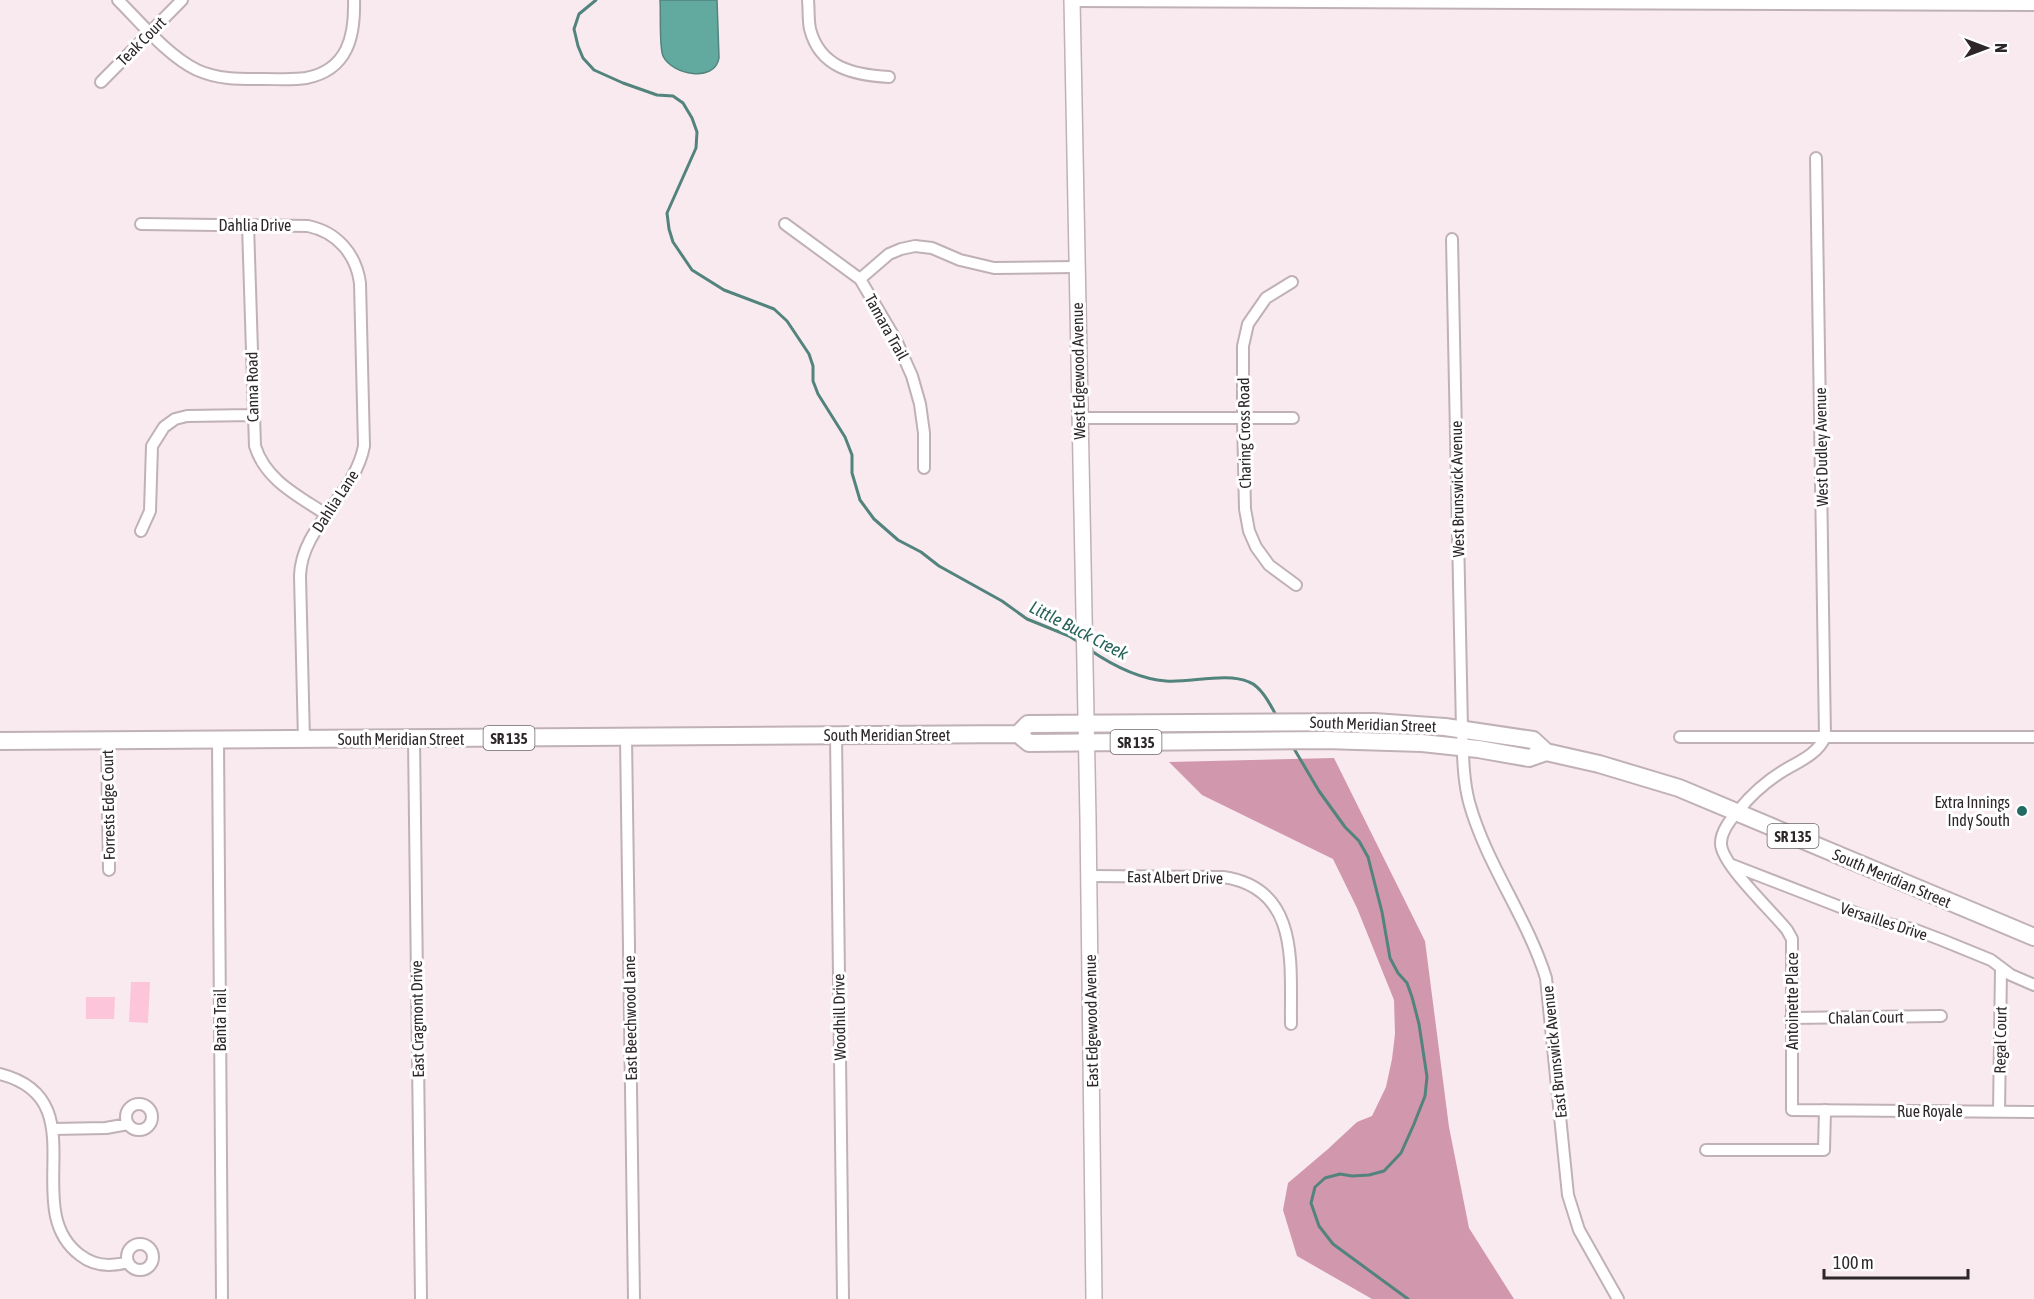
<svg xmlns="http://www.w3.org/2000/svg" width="2034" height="1299" font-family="'Asap Condensed',sans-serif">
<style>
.green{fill:#fdc5da}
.forest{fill:#d197ad}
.water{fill:#62aaa0;stroke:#52837c;stroke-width:1.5}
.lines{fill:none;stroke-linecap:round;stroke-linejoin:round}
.stream{stroke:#52837c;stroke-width:3}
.street-casing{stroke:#c0b1b6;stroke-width:14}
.secondary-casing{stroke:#c0b1b6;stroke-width:18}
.primary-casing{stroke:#c0b1b6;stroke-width:20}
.street{stroke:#fff;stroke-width:10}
.secondary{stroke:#fff;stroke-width:15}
.primary{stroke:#fff;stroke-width:16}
.poi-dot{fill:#226a62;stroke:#fff;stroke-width:2}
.labels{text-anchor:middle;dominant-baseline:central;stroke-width:6;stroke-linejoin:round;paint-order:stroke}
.shield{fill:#fff;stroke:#6c6869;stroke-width:1.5}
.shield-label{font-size:15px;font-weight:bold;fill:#2d2729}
.street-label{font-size:16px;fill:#2d2729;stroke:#fff}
.poi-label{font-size:16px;fill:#2d2729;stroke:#fff;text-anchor:end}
.water-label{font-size:18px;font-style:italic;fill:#27635b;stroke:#fff}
</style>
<rect width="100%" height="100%" fill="#f9eaef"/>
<path class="green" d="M131,982H150L148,1023L129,1022Z
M86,997H115L114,1019H86Z"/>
<path class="forest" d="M1334,758L1425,941L1449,1127L1469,1228L1514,1299H1372L1297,1256L1283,1210L1288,1183L1328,1149L1357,1122L1372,1116L1386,1087L1392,1059L1395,1034L1394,1000L1357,908L1333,859L1202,795L1169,762Z"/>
<path class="water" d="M660,0H717L719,58C715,83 672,75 663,56C659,47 661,13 660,0Z"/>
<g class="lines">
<path class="stream" d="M596,0L579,14L574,29L578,46L583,58L594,70L623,83L657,95L673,96L683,103L692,118L697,132L696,148L667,213L669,229L673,242L692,270L724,290L774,309L787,321L809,354L813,366V381L818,394L845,437L852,455V473L860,500L874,519L898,540L921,552L939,566L1002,601L1027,619L1069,636L1080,643
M1090,650C1112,665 1139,679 1166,681C1190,683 1227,672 1249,682C1262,687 1271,706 1277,717
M1293,747L1319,791L1345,827L1359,841L1368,857L1382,912L1390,958L1398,973L1407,983L1412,997L1419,1024L1427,1077L1425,1096L1414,1124L1401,1153L1384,1171L1369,1175L1352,1176L1340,1174L1325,1178L1315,1187L1311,1203L1319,1226L1333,1244L1408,1299"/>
<defs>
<path id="street" d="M118,0C141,23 168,56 197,70C219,80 242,79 265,79C279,79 293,80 306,78C348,70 355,36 354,0
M808,0C809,9 808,19 810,29C820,68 854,75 889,77
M1072,1L2034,5
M101,82L182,0
M1816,158L1825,737C1818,754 1798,762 1783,771C1765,782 1751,795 1738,811C1731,819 1721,831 1721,843C1720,863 1773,912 1787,930L1792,939V1110L2034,1112
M141,224L308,226C337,232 356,254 360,283L364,446C355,495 301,527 300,576L304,740
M785,224L860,279L896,340L912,376L920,404L924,433V468
M248,225L255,446C266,481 299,496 327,515
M1452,239L1462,729C1463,754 1463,779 1469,802C1486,864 1527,917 1546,978L1568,1195L1579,1230L1618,1299
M860,279L889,254L901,249L915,246L932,248L960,260L994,268L1076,267
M1292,282L1266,298L1248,324L1243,346V418L1245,509L1249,531L1256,547L1269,565L1296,585
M1080,418H1293
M141,531L150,511L152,446L164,427L175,419L187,416L253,415
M836,735L843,1299
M626,737L634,1299
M1680,737H2034
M414,739L421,1299
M107,740L109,870
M218,740L222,1299
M1732,865L1879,922L1913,929L1942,940L1991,960L2011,975L2034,985
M1088,876L1223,877C1301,888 1290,966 1291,1024
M1791,1018L1941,1016
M0,1074C99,1099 17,1208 80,1255C94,1266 111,1267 128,1262
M126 1117a13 13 0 1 1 26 0a13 13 0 1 1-26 0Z
M1999,1112L2001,969
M53,1129L106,1128L128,1124
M1706,1150H1824L1825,1110
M127 1257a13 13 0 1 1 26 0a13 13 0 1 1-26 0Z"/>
<path id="secondary" d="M1072,0L1088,819L1094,1299"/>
<path id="primary" d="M1018,734L1028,724L1374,722L1445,727L1533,740L1546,752L1599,764L1679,788L2034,937
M0,741L1018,734L1029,743L1325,740L1422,743L1478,749L1529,758L1546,752"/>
</defs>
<use href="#street" class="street-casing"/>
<use href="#secondary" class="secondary-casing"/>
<use href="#primary" class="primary-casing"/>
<use href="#street" class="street"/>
<use href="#secondary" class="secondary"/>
<use href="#primary" class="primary"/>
</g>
<circle class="poi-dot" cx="2022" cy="811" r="6"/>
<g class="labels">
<g class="shield">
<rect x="483.5" y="726" width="51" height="24" rx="4.5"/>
<rect x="1110.5" y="730" width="51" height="24" rx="4.5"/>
<rect x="1767.5" y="824" width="51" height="24" rx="4.5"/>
</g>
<g class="shield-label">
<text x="509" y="738">SR 135</text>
<text x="1136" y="742">SR 135</text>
<text x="1793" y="836">SR 135</text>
</g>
<g class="street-label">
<text transform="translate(141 41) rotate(-45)">Teak Court</text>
<text x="255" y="225">Dahlia Drive</text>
<text transform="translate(887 327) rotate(61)">Tamara Trail</text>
<text transform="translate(1078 371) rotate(-91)">West Edgewood Avenue</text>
<text transform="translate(252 387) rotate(-91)">Canna Road</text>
<text transform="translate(1244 433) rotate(-91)">Charing Cross Road</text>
<text transform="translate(1821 447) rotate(-91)">West Dudley Avenue</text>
<text transform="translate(1457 489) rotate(-91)">West Brunswick Avenue</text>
<text transform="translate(335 501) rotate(-57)">Dahlia Lane</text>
<text transform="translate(1373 724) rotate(2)">South Meridian Street</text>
<text x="887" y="735">South Meridian Street</text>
<text x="401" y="739">South Meridian Street</text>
<text transform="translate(108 805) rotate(-91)">Forrests Edge Court</text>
<text transform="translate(1175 877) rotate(1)">East Albert Drive</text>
<text transform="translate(1892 878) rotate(23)">South Meridian Street</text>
<text transform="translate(1884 921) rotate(18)">Versailles Drive</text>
<text transform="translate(1792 1001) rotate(-90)">Antoinette Place</text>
<text transform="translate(839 1017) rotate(-91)">Woodhill Drive</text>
<text transform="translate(1866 1017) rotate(-1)">Chalan Court</text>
<text transform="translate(630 1018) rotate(-91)">East Beechwood Lane</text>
<text transform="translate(417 1019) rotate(-91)">East Cragmont Drive</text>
<text transform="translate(220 1020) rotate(-90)">Banta Trail</text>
<text transform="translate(1091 1021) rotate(-91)">East Edgewood Avenue</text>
<text transform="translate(2000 1040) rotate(-89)">Regal Court</text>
<text transform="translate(1554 1052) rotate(-96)">East Brunswick Avenue</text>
<text x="1930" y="1111">Rue Royale</text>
</g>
<g class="poi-label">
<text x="2010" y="802">Extra Innings<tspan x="2010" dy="18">Indy South</tspan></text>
</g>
<g class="water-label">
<text transform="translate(1079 630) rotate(27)">Little Buck Creek</text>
</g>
</g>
<g transform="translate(1986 48) rotate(90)" stroke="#ffffff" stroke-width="4.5" paint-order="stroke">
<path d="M0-4.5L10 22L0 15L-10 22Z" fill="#2d2729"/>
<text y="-9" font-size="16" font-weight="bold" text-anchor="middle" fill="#2d2729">N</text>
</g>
<path d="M1824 1269v9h144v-9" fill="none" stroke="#2d2729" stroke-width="3"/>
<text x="1833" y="1269" font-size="18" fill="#2d2729" stroke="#ffffff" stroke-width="4.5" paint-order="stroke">100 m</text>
</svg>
